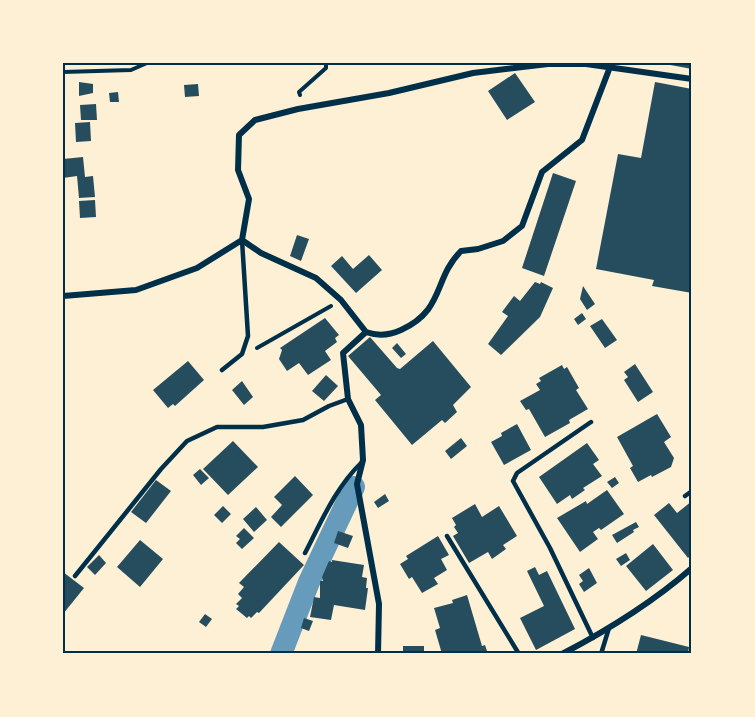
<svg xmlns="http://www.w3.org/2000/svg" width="755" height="717" font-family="'Archivo Narrow',sans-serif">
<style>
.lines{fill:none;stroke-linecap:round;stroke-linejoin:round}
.canal{stroke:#669bbc;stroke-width:22}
.building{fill:#264d5e}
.path{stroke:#003049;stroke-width:4}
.service{stroke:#003049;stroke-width:4.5}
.minor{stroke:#003049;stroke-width:6}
.neatline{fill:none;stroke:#003049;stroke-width:2}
</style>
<rect width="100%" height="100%" fill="#fdf0d5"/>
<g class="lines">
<path class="canal" d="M281,654L309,582L354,487"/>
</g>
<path class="building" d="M665,63H692V69L665,64Z
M515,73L535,102L507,120L488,91Z
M79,82L93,84V93L79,96Z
M655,82L692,89V293L652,286L654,280L596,269L618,154L641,158Z
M198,84L199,96L185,97L184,85Z
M118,92L119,102H110L109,93Z
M96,104L97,120H81L80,105Z
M90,122L91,141L76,142L75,123Z
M83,157L85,177L93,176L95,197L79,198L77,176L63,178V159Z
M553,173L576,181L544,276L522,268Z
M95,200L96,217L80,218L79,201Z
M297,235L309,239L301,261L290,256Z
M369,255L382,270L356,293L331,266L342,256L353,269Z
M535,282L540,284L541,282L553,288L540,317L501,355L488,344L508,316L502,312L514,296L520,301Z
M583,286L595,304L587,310L580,299Z
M582,313L586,319L578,325L574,319Z
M325,318L339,335L335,338L337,342L325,351L331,360L308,375L299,363L287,371L279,359L282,350L280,348Z
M602,319L617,340L605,348L590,326Z
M370,337L397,368L400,369L433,341L471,387L453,405L457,412L445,423L442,420L412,445L375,400L381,395L348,356Z
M397,343L406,354L401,358L392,348Z
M188,361L204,380L175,406L173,404L168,408L153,390Z
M635,364L653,392L638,402L624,380L628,377L624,372Z
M562,365L564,369L567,367L579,388L576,390L588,409L569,420L570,423L545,437L529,409L526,410L520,401L540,390L536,384L541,381L539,378Z
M326,375L338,386L324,401L312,391Z
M242,381L253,397L244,405L232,390Z
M657,414L671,437L664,442L674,458L671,467L652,477L651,475L638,482L630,468L633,466L617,437Z
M517,424L531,450L504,465L491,442L502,436L501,433Z
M461,438L467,446L451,459L445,451Z
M233,441L258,467L228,495L203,469Z
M587,443L599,460L593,464L602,476L583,488L585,490L572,499L570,495L557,504L539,477Z
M200,469L209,478L201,485L193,475Z
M295,476L313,495L281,527L271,517L282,505L274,497Z
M615,477L619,483L612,488L607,482Z
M156,480L171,491L146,523L131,512Z
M607,490L624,514L601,530L599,528L593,532L598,539L580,552L557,518L586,501L587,504Z
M385,494L389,501L378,508L374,502Z
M692,501V554L688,558L654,515L669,503L677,513Z
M475,504L482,517L499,506L517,536L503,545L506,549L492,559L488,552L469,563L453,536L458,533L454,527L456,525L452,518Z
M223,506L231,514L222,523L214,515Z
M256,507L267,520L254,532L243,519Z
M636,522L639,527L633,530L634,532L617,543L612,535Z
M244,528L254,538L242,549L236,543L240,539L236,536Z
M338,531L353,536L348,548L334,543Z
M438,536L449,555L441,559L447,570L434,578L438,584L422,593L412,577L409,579L400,564L408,559L406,556Z
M140,540L163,559L140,587L117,567Z
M279,542L304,565L259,613L257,612L251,618L249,616L247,618L236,609L239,606L236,604L242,598L238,594L244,587L239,583Z
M653,544L673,570L646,591L626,566Z
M626,553L630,560L621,566L616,559Z
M99,555L106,563L95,575L87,567Z
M332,560L364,565L362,577L367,578L366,588H368L365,610L334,605L331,620L310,617L314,597L320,598V581H323L322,577L329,561L332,562Z
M535,567L539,575L547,571L575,629L536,650L520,618L544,606L527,571Z
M589,568L597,583L584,592L579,584L583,581L579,575Z
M63,572L84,588L63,614Z
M467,595L482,646L485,645L488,654H442L435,630L440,628L434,608L453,603L452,600Z
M205,614L212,619L206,627L199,622Z
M304,618L313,621L309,631L301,628Z
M641,635L689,647L688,654H636Z
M403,646H424V654H403Z"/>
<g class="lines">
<path class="path" d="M63,72L131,70L147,63
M300,95L299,92L326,68V63
M257,348L331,306"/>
<path class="service" d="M222,370L242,354L248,336L242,240
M591,422L517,473L513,481L550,548L593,638
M685,496L692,491
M447,536L519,654
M305,553C322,520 336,487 362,462
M75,576L161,469L187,441L217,427H263L303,420L329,406L348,399
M601,654L609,628"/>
<path class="minor" d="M242,240L261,253L316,278L341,300L366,332
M63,296L136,290L197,268L242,240L249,199L238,170L239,135L255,120L298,109L389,93L473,73L548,64H586L692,79
M378,654L379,604L357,484L363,460L361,425L348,399L343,353L366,332C377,336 390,335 401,330C445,310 433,279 461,251L478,249L503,241L522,226L542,172L582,140L610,67
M562,654C608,630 653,602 692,568"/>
</g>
<rect width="755" height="717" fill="none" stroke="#fdf0d5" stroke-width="129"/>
<rect x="64" y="64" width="626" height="588" class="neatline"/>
</svg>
